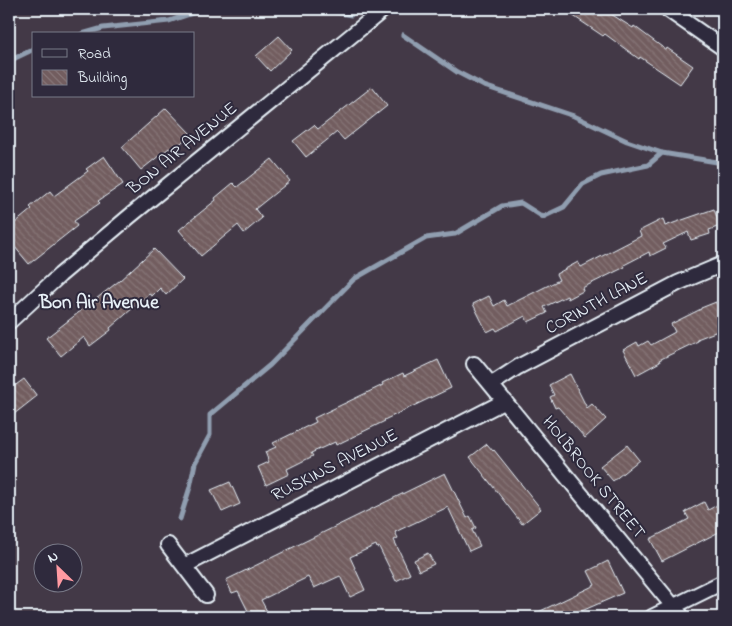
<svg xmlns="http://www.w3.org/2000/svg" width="732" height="626" font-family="'Indie Flower',sans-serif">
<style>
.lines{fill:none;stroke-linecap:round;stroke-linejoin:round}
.stream{stroke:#909eb0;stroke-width:5}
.building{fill:url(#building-back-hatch);stroke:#e8f1f8}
.street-casing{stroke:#e8f1f8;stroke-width:18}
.street{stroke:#2f2a3d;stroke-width:14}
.labels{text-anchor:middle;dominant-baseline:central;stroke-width:4;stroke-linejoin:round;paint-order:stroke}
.street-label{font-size:18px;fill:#e8f1f8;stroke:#2f2a3d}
.neighbourhood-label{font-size:19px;font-weight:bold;fill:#e8f1f8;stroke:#2f2a3d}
</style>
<defs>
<pattern id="building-back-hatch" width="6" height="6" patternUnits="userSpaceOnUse" patternTransform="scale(1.25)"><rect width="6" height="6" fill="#725d5f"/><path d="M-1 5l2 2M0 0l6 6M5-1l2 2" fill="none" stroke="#867577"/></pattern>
</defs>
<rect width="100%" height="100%" fill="#433947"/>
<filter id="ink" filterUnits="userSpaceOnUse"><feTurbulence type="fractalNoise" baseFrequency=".02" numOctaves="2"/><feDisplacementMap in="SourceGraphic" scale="10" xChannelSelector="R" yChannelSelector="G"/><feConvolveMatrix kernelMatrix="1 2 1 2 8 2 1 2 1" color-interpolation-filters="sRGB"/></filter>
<g filter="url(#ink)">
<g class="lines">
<path class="stream" d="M321,9L351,15
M82,34L103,28L169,21L205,9
M403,35L457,72L484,86L574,116L627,141L662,153L723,163
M9,61L34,49
M180,519L190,487L195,463L210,435V415L270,365L354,279L426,238L455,234L502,206L521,203L543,217L564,207L583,184L601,175L648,165L662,153"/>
</g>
<path class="building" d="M563,9H603L633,28L634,26L666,50L667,48L693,66L680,84L640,57L639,59L605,34L603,36Z
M279,36L292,50L270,71L256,56Z
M372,87L387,106L344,140L337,132L306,157L293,141L314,125L318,129Z
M166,108L191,134L172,151L169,148L141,170L122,147Z
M104,156L123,184L98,201L100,203L74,221L77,226L29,264L9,240V228L32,209L30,207L50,191L54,196L88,171L86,169Z
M272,159L290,181L255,209L262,218L244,233L238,225L201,256L179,230L216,200L215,198L233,183L237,187Z
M714,209L720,226L709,230L710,234L691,240L688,232L663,244L666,248L650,256L649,252L624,265L625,267L582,288L583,291L568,299L567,296L544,307L547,313L528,322L525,316L497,331L495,328L487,332L473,304L489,296L494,306L504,300L507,306L559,280L556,274L578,262L581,267L641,236L639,231L663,219L665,226Z
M154,249L183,279L166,295L160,288L152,296L149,294L110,328L111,330L90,346L84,337L61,356L46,338L119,281Z
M716,302L720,311L723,309V329L697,339L698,341L659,360L660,362L636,375L623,350L637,342L639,346L648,341L651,345L675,332L671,324L701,309V308Z
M438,360L451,388L384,420L385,421L336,445L335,442L311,453L313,456L287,469L289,474L266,485L258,467L269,462L265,452L276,447L273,443L316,422L314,418L383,385L382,383L403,373L404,376Z
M570,374L587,408L592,404L606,419L585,438L558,407L555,408L550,397L554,395L549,385Z
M24,379L37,396L9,418V390Z
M487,444L493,451L494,450L541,509L522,524L470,457Z
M627,445L639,460L613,481L600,466Z
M445,473L467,518L470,516L476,528L472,530L480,546L469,551L448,507L395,532L398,538L394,540L410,574L396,581L379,547L377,548L376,545L350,557L365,590L350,597L340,576L314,588L308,577L261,600L270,617H251L238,591L232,593L226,580Z
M230,482L240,504L222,512L211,490Z
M704,502L708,510L723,502V530L662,561L650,539L689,519L685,512Z
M428,553L434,564L419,571L414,560Z
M608,561L623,593L568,617H528L595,585L588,571Z"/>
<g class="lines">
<defs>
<path id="street" d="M667,9L723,48
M9,322L60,275L130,216L384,9
M474,364L682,617
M492,384L518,367L678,283L723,264
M168,545L206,595
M184,566L505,401
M652,617L723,582"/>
</defs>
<use href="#street" class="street-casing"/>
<use href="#street" class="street"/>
</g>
</g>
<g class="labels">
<g class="street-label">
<text transform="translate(183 149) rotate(-39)">BON AIR AVENUE</text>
<text transform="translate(597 304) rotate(-28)">CORINTH LANE</text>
<text transform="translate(335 466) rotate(-27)">RUSKINS AVENUE</text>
<text transform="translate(593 478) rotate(51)">HOLBROOK STREET</text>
</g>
<g class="neighbourhood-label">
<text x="99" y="303">Bon Air Avenue</text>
</g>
</g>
<rect width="732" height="626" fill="none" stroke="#2f2a3d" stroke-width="30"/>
<rect x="15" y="15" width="702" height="596" fill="none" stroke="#e8f1f8" stroke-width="2" filter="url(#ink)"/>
<rect x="32" y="32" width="162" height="65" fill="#2f2a3d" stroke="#797a88"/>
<rect x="42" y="49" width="25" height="8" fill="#2f2a3d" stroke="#797a88"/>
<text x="78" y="58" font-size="15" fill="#e8f1f8">Road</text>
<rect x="42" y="70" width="25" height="15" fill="url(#building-back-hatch)" stroke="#797a88"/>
<text x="78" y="82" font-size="15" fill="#e8f1f8">Building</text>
<g transform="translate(58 568) rotate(335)"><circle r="24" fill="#2f2a3d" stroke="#797a88"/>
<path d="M0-4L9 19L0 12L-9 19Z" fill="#ff9aa2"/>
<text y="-8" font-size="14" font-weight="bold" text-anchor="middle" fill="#e8f1f8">N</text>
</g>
</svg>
